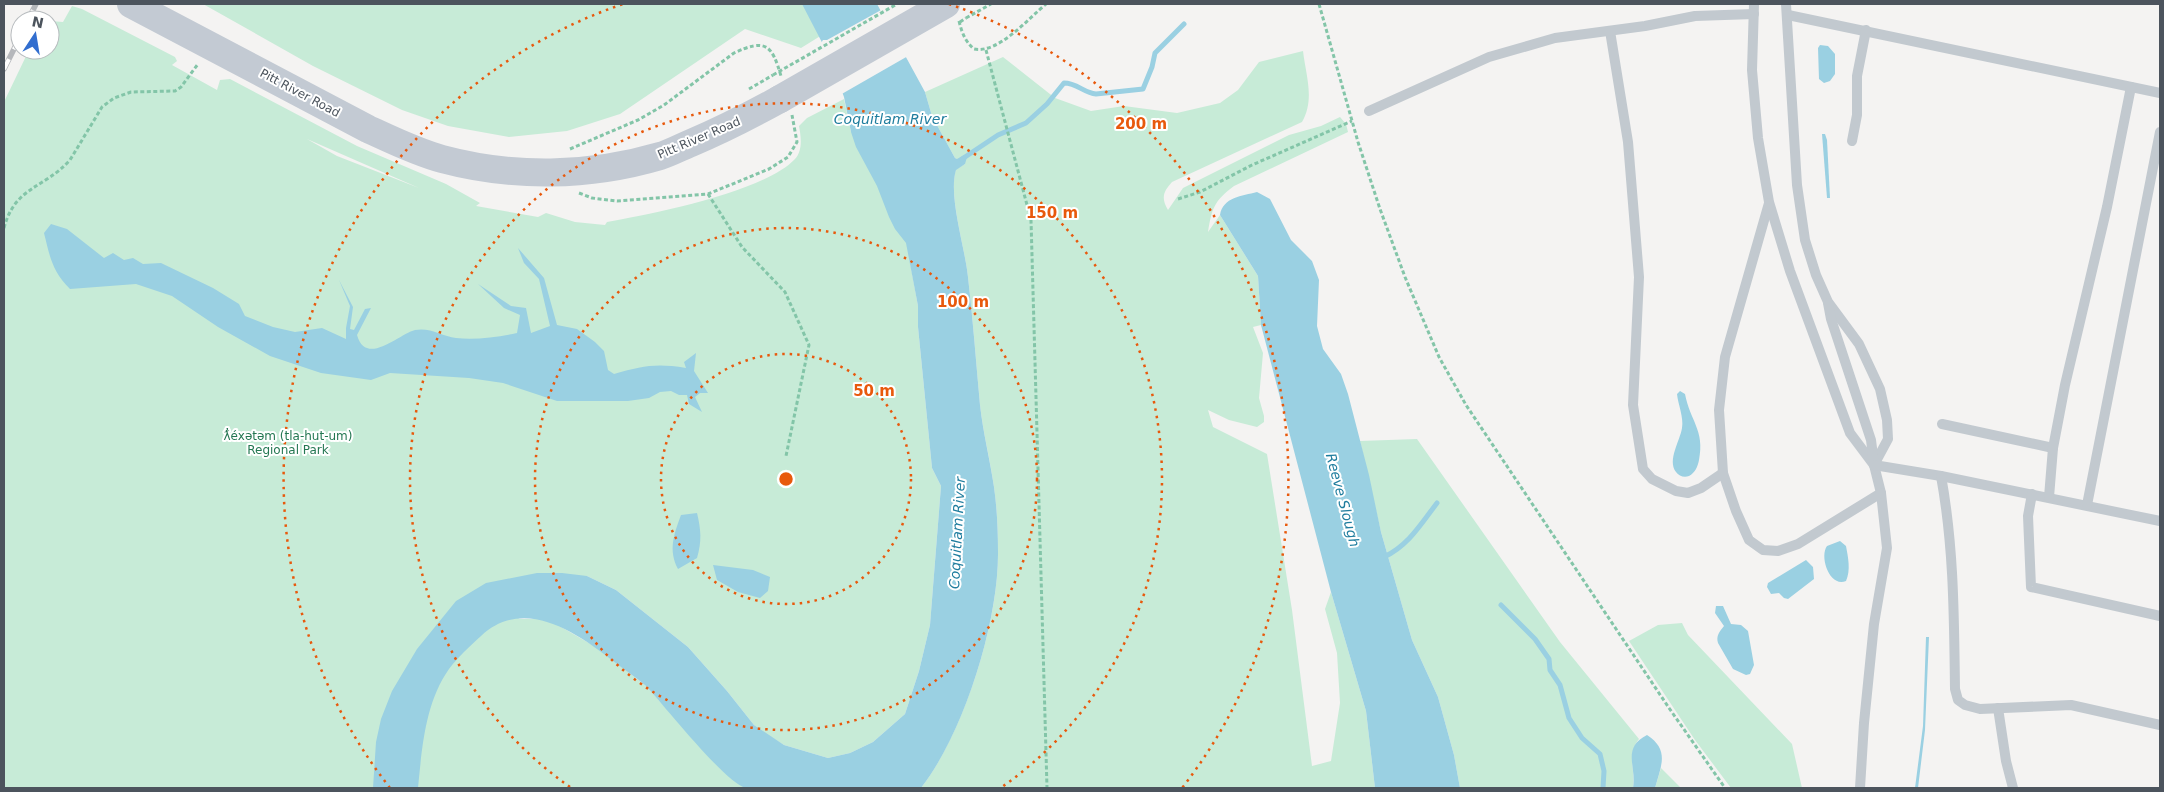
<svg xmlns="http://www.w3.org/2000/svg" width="2164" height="792" viewBox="0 0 2164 792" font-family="'DejaVu Sans',sans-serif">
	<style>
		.green { fill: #c7ebd7; fill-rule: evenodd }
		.water { fill: #9ad0e2 }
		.pier { fill: #f4f3f2 }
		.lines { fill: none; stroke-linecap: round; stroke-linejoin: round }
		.stream { stroke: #9ad0e2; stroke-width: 5 }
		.path { stroke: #83c5a8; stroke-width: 3; stroke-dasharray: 4 2.5; stroke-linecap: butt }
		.lane { stroke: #c2c9cf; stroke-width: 10 }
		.secondary { stroke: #c3cad3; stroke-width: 28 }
		.rail-casing { stroke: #b5b7bb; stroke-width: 5.5 }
		.rail { stroke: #fff; stroke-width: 4; stroke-dasharray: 11; stroke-linecap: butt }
		.path-bridge { stroke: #83c5a8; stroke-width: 3; stroke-dasharray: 4 2.5; stroke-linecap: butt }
		.secondary-bridge { stroke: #c3cad3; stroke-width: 28 }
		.ring { fill: none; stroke: #e8590c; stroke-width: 2.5; stroke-dasharray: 2.5 5 }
		.labels { text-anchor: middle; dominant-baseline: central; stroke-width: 4; stroke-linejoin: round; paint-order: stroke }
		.street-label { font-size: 12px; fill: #4c545d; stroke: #fff }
		.park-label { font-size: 12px; fill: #247752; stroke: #fff }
		.water-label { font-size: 14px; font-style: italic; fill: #1f7d9e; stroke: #fff }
		.centre { fill: #e8590c; stroke: #fff; stroke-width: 2.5 }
		.ring-label { font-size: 15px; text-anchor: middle; font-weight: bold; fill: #e8590c; stroke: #fff; stroke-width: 4; stroke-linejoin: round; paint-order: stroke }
	</style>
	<rect width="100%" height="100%" fill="#f4f3f2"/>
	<g class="green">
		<polygon points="203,4 814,4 822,35 801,48 745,29 620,114 567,131 509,137 448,126 402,110 313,66"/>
		<path d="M72,6L82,9L175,57L177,61L172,65L217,90L220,80L230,79L357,146L446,184L480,203L476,206L538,217L546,213L575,222L605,225L607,222C652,214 764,192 795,159C803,150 801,137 799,126L807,118L844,99L851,132L911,125L909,257L918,306V327L932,468L941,486L930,625L919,671L905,714L873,742L850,753L828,758L784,745L766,734L754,725L727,691L688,647L616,590L587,576L518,619H539L556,624L594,646L645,685L723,771L746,788H4V102L29,50H50V21L63,22ZM307,139L419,188L337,156Z"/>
		<path d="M1303,51C1306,76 1315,99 1302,122L1172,182C1163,192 1161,198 1168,210L1183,188L1289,135L1321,126L1340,117L1346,124L1348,132L1234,186C1214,201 1212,208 1208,232L1220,215L1258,276L1261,325L1253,327L1263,353L1259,398L1264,416V422L1257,427L1229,420L1208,410L1213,427L1267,454L1292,610L1312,766L1331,761L1340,703L1337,653L1325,609L1331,592L1366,711L1375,788H921C964,732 999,622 998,551C998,530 997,508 994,487C990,459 983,432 980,405C976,362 973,320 968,277C965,247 948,196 956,169L965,164L955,158L932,116L925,92L1003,57L1055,98L1091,111L1124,106L1177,113L1220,103L1238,90L1259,62Z"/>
		<path d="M1417,439L1560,642L1639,739C1626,755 1636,771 1633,788H1460L1454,755L1438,697L1412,640L1381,532L1360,441Z"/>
		<polygon points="1682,623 1688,635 1792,744 1802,788 1731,788 1695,740 1629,641 1658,625"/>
		<polygon points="1661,768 1681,788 1655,788"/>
	</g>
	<g class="water">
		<path d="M802,4H877L925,92L932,116L955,158L957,159L964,155L967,157L965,164L956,170C948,196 965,247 968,277C973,320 976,362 980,405C983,432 990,460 994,487C997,508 998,530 998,551C999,621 964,733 921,788C879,788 837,788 796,788C781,788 760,791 746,788C726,784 664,705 646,686C636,677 623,669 613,661C576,632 524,596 481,636C470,646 458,657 449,669C425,703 422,748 418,788H373L376,742L381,719L392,691L417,649L456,601L486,583L537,573H562L587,576L616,590L688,647L727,691L754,725L784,745L828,758L850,753L873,742L905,714L919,671L930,625L941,486L932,468L918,327V306L906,243L895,229L889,217L877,186L856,147L851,132L844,97L828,54Z"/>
		<polygon points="1820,45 1828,46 1835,54 1835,74 1830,81 1824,83 1819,79 1818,48"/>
		<polygon points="1822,134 1825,134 1827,140 1830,198 1827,198"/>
		<path d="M1257,192L1270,199L1291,240L1312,261L1319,280L1317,326L1323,349L1341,374L1348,394L1369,475L1381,532L1412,640L1438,697L1454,755L1460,788H1375L1366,711L1331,592L1261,325L1258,276L1220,215C1223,197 1242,196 1257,192Z"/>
		<path d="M51,224L67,229L104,258L113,253L124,260L133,258L143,264L161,263L213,288L239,304L245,316L273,327L295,332L322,328L346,339V328L350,306L339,280L353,307L350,329L354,330L365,309L371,308L357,335C366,367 399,334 415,330C430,327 442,336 456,338C476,340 498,337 517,333L520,315L504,308L478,284L511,306L526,308L531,333L550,326L539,279L524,263L518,248L544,278L557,325L577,329L595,342L604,351L608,370L614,374C643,366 655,363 686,368L684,362L696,353L694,371L708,393H700L695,397L702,412L689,404L687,395H679L671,391L660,392L649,398L628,401H557L503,383L469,378L390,373L371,380L321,373L270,356L218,327L172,296L136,284L70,289C52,271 50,257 44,233Z"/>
		<path d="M1680,391L1685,394C1690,421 1705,430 1699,460C1698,466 1695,473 1689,476C1684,478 1679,476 1676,472C1667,460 1680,441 1682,428C1684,418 1678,404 1677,394Z"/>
		<path d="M697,513C701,530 702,541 697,558L678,569C668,550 674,534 681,515Z"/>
		<path d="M1840,541L1846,546C1848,557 1851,570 1846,581C1830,588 1819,557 1827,546Z"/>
		<polygon points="1806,560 1813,567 1814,579 1788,599 1784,598 1779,593 1771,594 1767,587 1768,583"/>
		<polygon points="713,565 753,570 770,577 768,591 760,598 738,592 717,580"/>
		<path d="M1716,606H1723L1731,624L1741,625L1748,631L1754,665L1750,674L1746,675L1733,669L1718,643C1716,636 1719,632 1724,626L1715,613Z"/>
		<polygon points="1926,637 1929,637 1925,730 1918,788 1915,788 1923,726"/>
		<path d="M1647,735C1670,750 1661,766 1655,788H1633C1637,767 1621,748 1647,735Z"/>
	</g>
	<polygon class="pier" points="883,9 908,56 840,95 820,45 823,40 827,40"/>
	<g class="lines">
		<g class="stream">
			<path d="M962,159L998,135L1026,123L1047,104L1064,83C1077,83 1084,93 1096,94L1143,89L1152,67L1155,53L1184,24"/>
			<path d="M1384,557C1408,546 1421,524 1437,503"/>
			<polyline points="1501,605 1535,639 1549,659 1550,670 1560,685 1569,718 1582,738 1600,754 1604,771 1603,788"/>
		</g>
		<g class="path">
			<polyline points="1319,4 1358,142 1380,209 1405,277 1439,357 1466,405 1669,708 1725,788"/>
			<polyline points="966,18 991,4"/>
			<path d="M959,21C962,33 965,41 974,49C998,54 1028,19 1046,4"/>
			<polyline points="986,50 1031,220 1047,788"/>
			<polyline points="749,89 773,75"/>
			<path d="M570,149L638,120L664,105L734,53C766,38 772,45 781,76"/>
			<polyline points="579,193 592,198 617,201 708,194 769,169 788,157 797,142 792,115"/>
			<polyline points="708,194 742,247 785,292 809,345 786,456"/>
			<polyline points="1178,199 1200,192 1252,165 1352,121"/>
			<path d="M4,228C15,186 44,189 70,160L102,107L114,98L131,92L175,91L181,87L198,64"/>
		</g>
		<g class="lane">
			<polyline points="1754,4 1752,70 1758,138 1769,202 1790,271 1850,433 1874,465 1881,493 1887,548 1874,624 1864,723 1860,788"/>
			<polyline points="1786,4 1797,185 1805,240 1816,275 1828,302 1859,344 1880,389 1887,420 1888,439 1874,465"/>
			<polyline points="1788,15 2160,93"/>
			<polyline points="1610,31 1628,142 1639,277 1633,405 1643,469 1652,479 1676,491 1688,493 1701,488 1723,473"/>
			<polyline points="1369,111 1489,57 1555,38 1645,26 1695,16 1754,14"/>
			<polyline points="1852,141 1857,115 1857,76 1866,30"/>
			<polyline points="1769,203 1725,357 1719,410 1723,473 1736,511 1749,540 1763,550 1778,551 1798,544 1881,493"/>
			<polyline points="1828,303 1831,319 1871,440 1874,464"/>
			<polyline points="1942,424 2053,448"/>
			<polyline points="1874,465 1941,476 2160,521"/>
			<path d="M1941,476C1954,547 1954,617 1955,689L1958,700L1965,705L1980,709L2071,705L2160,725"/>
			<polyline points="2032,494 2028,516 2031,587 2160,616"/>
			<polyline points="2049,497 2053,448 2065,385 2107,207 2131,87"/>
			<polyline points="2087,505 2160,132"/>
			<polyline points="1998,708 2006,761 2013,788"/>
		</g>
		<path class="secondary" d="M131,4L368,129C392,140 416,152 442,159C513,178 589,177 660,156C670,153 681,147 691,143C722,130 751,115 780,99"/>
		<defs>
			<g id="rail">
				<polyline points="28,20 36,4"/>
				<polyline points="4,69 20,37"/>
			</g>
		</defs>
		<use href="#rail" class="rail-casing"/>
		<use href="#rail" class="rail"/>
		<g class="path-bridge">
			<polyline points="960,22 966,18"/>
			<polyline points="773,75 897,4"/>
		</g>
		<polyline class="secondary-bridge" points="780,99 946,4"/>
	</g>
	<g class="ring">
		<circle cx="786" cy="479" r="125"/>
		<circle cx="786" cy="479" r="251"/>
		<path d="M570 787A376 376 0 1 1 1002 787"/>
		<path d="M390 788A502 502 0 0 1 623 4M949 4A502 502 0 0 1 1182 788"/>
	</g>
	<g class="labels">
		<g class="street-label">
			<text transform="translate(300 93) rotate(28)">Pitt River Road</text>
			<text transform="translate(699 138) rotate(-23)">Pitt River Road</text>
		</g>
		<g class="park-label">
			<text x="288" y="436">ƛ̓éxətəm (tla-hut-um)<tspan x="288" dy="14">Regional Park</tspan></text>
		</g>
		<g class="water-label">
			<text x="890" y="119">Coquitlam River</text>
			<text transform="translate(1343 500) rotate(75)">Reeve Slough</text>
			<text transform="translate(957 533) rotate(-87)">Coquitlam River</text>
		</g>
	</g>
	<circle cx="786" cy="479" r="8" class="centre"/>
	<g class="ring-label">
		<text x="1141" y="129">200 m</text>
		<text x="1052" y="218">150 m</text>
		<text x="963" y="307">100 m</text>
		<text x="874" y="396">50 m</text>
	</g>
	<rect width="2164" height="792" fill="none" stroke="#4c545d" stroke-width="10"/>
	<g transform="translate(35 35) rotate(12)"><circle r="24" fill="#ffffff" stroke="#b7bbbe"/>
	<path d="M0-4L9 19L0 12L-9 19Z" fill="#326ecf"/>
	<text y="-8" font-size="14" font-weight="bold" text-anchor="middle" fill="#4c545d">N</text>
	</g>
</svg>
